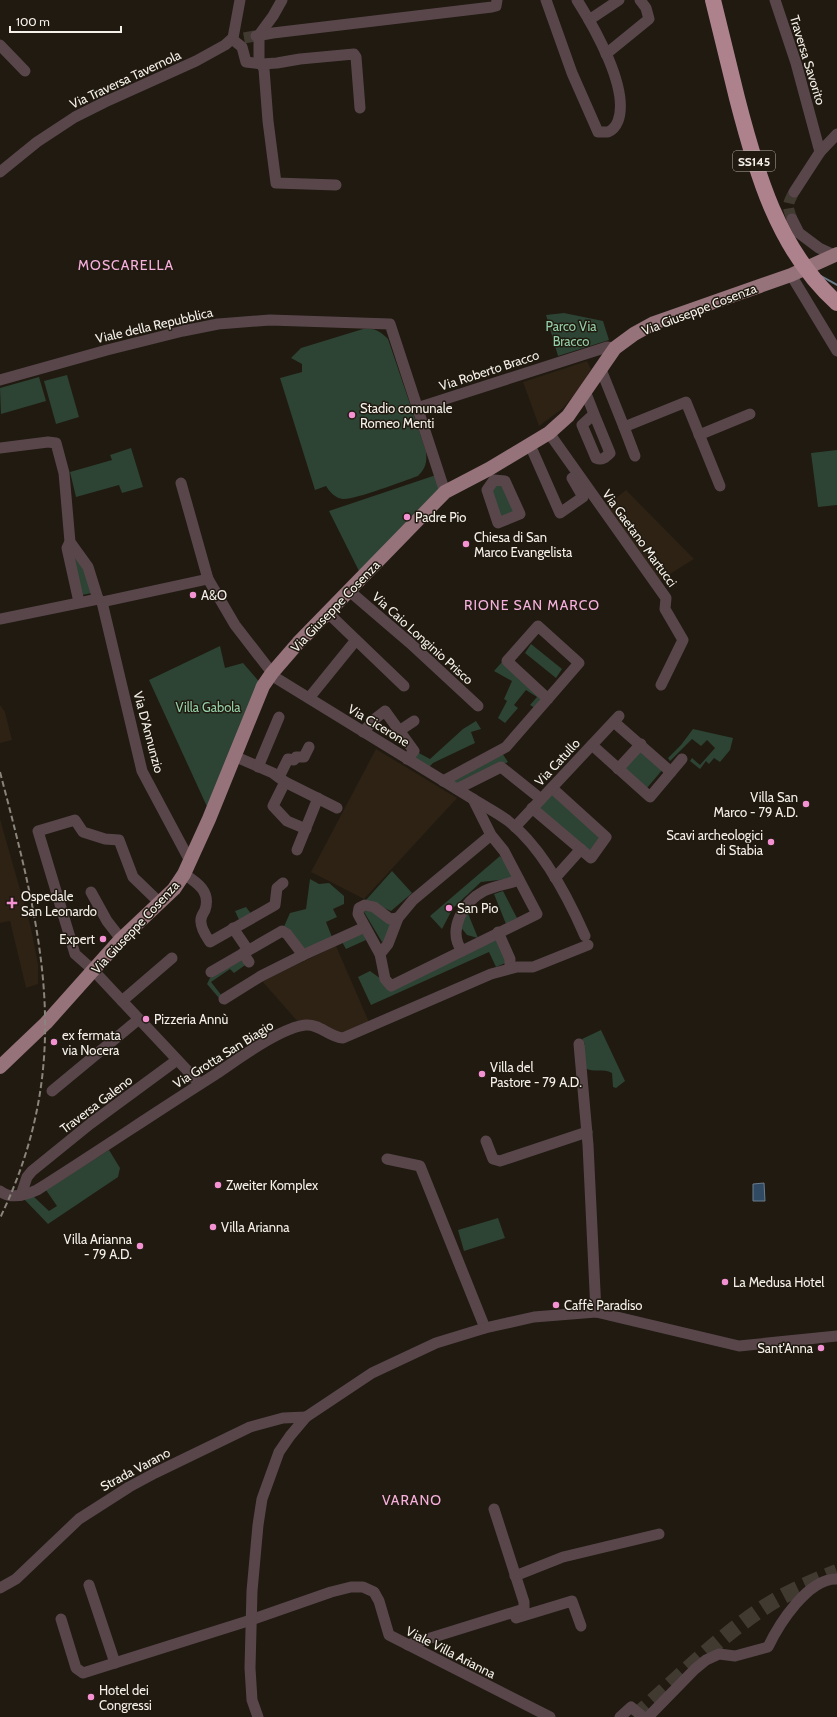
<svg xmlns="http://www.w3.org/2000/svg" width="837" height="1717" viewBox="0 0 837 1717" font-family="Cabin,sans-serif">
	<style>
		.built { fill: #2d2214 }
		.green { fill: #2d4334 }
		.water { fill: #304a64; stroke: #6b7c8c }
		.lines { fill: none; stroke-linecap: round; stroke-linejoin: round }
		.stream { stroke: #6b7c8c; stroke-width: 2 }
		.minor-tunnel { stroke: #403a31; stroke-width: 11; stroke-dasharray: 11 5.5; stroke-linecap: butt }
		.highway-tunnel { stroke: #403a31; stroke-width: 16; stroke-dasharray: 16 8; stroke-linecap: butt }
		.minor { stroke: #58464b; stroke-width: 11 }
		.major { stroke: #96727a; stroke-width: 14 }
		.rail { stroke: #8a847c; stroke-width: 2; stroke-dasharray: 6 3; stroke-linecap: butt }
		.highway-bridge { stroke: #ae828d; stroke-width: 16 }
		.poi-dot { fill: #f491d3; stroke: #201a10; stroke-width: 1.5 }
		.labels { text-anchor: middle; dominant-baseline: central; stroke-width: 3; stroke-linejoin: round; paint-order: stroke }
		.shield { fill: #201a10; stroke: #b5b0a9; stroke-width: 1 }
		.shield-label { font-size: 12px; font-weight: bold; fill: #f5f0ea }
		.street-label { font-size: 13px; fill: #f5f0ea; stroke: #201a10 }
		.park-label { font-size: 13px; fill: #94d0a7; stroke: #201a10 }
		.poi-label { font-size: 13px; fill: #f5f0ea; stroke: #201a10; text-anchor: start }
		.neighbourhood-label { font-size: 14px; letter-spacing: 1px; fill: #f7b0dd; stroke: #201a10 }
	</style>
	<rect width="100%" height="100%" fill="#201a10"/>
	<g class="built">
		<polygon points="587,361 591,369 580,388 563,408 539,426 523,382"/>
		<polygon points="626,490 694,559 657,582 605,507"/>
		<polygon points="0,705 5,712 12,740 0,743"/>
		<polygon points="376,749 457,798 364,899 311,872"/>
		<polygon points="0,819 31,928 38,964 38,984 26,988 10,921 0,923"/>
		<polygon points="336,946 369,1022 343,1038 299,1023 262,981"/>
	</g>
	<g class="green">
		<polygon points="564,313 603,321 609,340 558,356 546,315"/>
		<path d="M363,329C375,328 380,331 388,339L426,451C427,462 426,468 418,476C403,481 355,500 343,499C335,498 330,492 326,486L315,490L280,378L302,372V364L291,358L301,348Z"/>
		<polygon points="67,375 79,417 56,424 44,381"/>
		<polygon points="39,377 46,401 1,414 0,388"/>
		<polygon points="131,448 143,487 122,493 119,485 76,497 70,472 112,460 110,455"/>
		<polygon points="837,450 837,505 818,507 811,453"/>
		<polygon points="436,475 442,495 361,575 329,511"/>
		<polygon points="505,481 519,511 498,523 487,490"/>
		<polygon points="70,548 85,567 92,593 82,595"/>
		<polygon points="531,644 562,669 556,678 525,653"/>
		<polygon points="220,646 225,668 243,663 263,686 209,811 149,680"/>
		<polygon points="502,662 543,697 535,708 530,705 537,697 526,690 514,705 518,708 505,723 498,718 507,701 504,699 512,681 494,671"/>
		<polygon points="476,721 481,729 471,732 475,743 433,763 427,769 411,758 417,752 430,759 463,729"/>
		<polygon points="693,729 733,738 730,750 720,762 714,758 709,764 706,761 700,769 690,761 692,758 700,765 715,748 707,740 701,746 692,739 670,761 668,758 681,745"/>
		<polygon points="641,749 663,769 647,788 624,768"/>
		<polygon points="500,750 508,762 457,788 444,780"/>
		<polygon points="553,790 604,836 592,856 536,808"/>
		<polygon points="500,856 518,878 481,882 453,908 442,929 430,916"/>
		<polygon points="392,871 412,893 391,911 366,900"/>
		<polygon points="310,879 319,884 329,883 344,896 344,904 333,909 337,917 326,922 332,937 303,955 282,931 290,913 306,909"/>
		<polygon points="503,891 517,918 506,924 494,894"/>
		<polygon points="246,907 252,915 240,922 235,911"/>
		<polygon points="372,907 389,921 392,927 387,940 382,942 364,912"/>
		<polygon points="467,911 478,938 467,935 459,925"/>
		<polygon points="364,933 366,940 346,949 342,942"/>
		<polygon points="496,933 510,961 496,967 489,952 371,1005 358,977 370,971 391,986"/>
		<polygon points="242,960 248,963 234,973 230,969 211,982 222,996 219,998 207,984 210,978"/>
		<path d="M601,1030L625,1081L616,1088L613,1087L612,1073C603,1068 593,1073 585,1068L582,1047L585,1044L582,1039Z"/>
		<polygon points="109,1150 120,1168 118,1177 48,1224 25,1200 33,1196 49,1211 57,1206 46,1190"/>
		<polygon points="498,1218 505,1238 464,1251 458,1230"/>
	</g>
	<polygon class="water" points="764,1183 765,1201 753,1201 753,1184"/>
	<g class="lines">
		<polyline class="stream" points="821,276 837,285"/>
		<g class="minor-tunnel">
			<polyline points="244,38 255,36"/>
			<path d="M792,219C787,206 787,205 794,192"/>
		</g>
		<path class="highway-tunnel" d="M635,1717C680,1677 724,1631 776,1600C796,1589 816,1580 837,1572"/>
		<g class="minor">
			<polyline points="282,0 273,16 259,35 259,60 264,69 268,121 276,183 336,185"/>
			<path d="M546,0L572,73L598,132C601,132 605,132 608,132C613,130 616,126 618,121C630,89 594,27 577,0"/>
			<polyline points="775,0 796,63 820,152"/>
			<polyline points="589,20 619,0"/>
			<polyline points="256,36 273,33 492,7 496,6 497,0"/>
			<polyline points="232,39 242,47 246,62 262,64 277,63 300,59 354,54 356,57 360,108"/>
			<polyline points="0,45 25,71"/>
			<polyline points="606,54 649,19 646,8 640,0"/>
			<polyline points="0,172 37,142 75,117 105,102 196,61 225,45 233,38 240,0"/>
			<polyline points="794,192 820,152 837,134"/>
			<polyline points="792,219 799,233 819,248 834,255"/>
			<polyline points="791,275 837,351"/>
			<polyline points="600,367 624,427 686,402 720,486"/>
			<polyline points="0,380 107,350 183,331 218,324 270,320 390,324 445,492"/>
			<path d="M585,391L594,414L582,425L596,458C602,461 606,457 610,453L594,414"/>
			<polyline points="417,408 607,347 615,348"/>
			<polyline points="624,427 635,456"/>
			<polyline points="549,433 666,598 665,609 683,640 661,685"/>
			<polyline points="699,435 750,414"/>
			<polyline points="530,445 560,513 583,497 572,478"/>
			<polyline points="0,448 48,442 56,443 64,473 70,542 88,567 98,599"/>
			<polygon points="494,480 505,481 520,514 498,523 487,490"/>
			<polyline points="181,483 208,579 235,625 276,678 473,799 491,835 504,851 537,914 391,986 385,979 380,954 388,944 398,918 413,900 491,835"/>
			<polyline points="70,542 67,548 79,602"/>
			<polyline points="352,589 354,595 410,643 478,706"/>
			<polyline points="98,599 102,602 208,579"/>
			<polyline points="102,602 142,771 190,861"/>
			<polyline points="328,613 404,686"/>
			<polyline points="0,619 98,599"/>
			<polyline points="309,698 356,640"/>
			<polyline points="614,722 671,772"/>
			<polyline points="399,731 414,721"/>
			<polyline points="363,732 376,718 385,711 414,751 407,759"/>
			<polyline points="592,745 650,797 682,759"/>
			<polyline points="234,756 273,773 285,782 337,808"/>
			<polyline points="258,767 279,717"/>
			<polyline points="618,769 641,744"/>
			<polyline points="279,777 288,759 294,760 296,757 304,757 309,747"/>
			<polyline points="443,781 506,747 579,663 538,626 507,661 548,699"/>
			<polyline points="285,782 273,806 287,821 306,829"/>
			<polyline points="457,789 501,767 541,799"/>
			<path d="M473,799C484,806 496,812 507,820C541,846 568,897 585,936"/>
			<polyline points="532,808 591,858 606,837 552,788"/>
			<polyline points="515,827 619,716"/>
			<polyline points="297,850 318,798"/>
			<path d="M184,874C198,883 211,892 205,910C203,914 200,917 201,922C201,929 206,936 210,942L275,905L277,888L283,883"/>
			<polyline points="555,878 581,849"/>
			<polyline points="91,892 107,921 121,939"/>
			<polyline points="160,903 133,877 119,840 105,839 83,832 75,820 38,831 75,954 93,970 200,1084"/>
			<polyline points="233,928 248,950"/>
			<polyline points="498,932 510,959 510,968"/>
			<path d="M462,951C447,930 463,902 484,891C494,886 508,884 519,880"/>
			<polyline points="243,953 249,962"/>
			<polyline points="380,954 358,914 359,908 365,905 374,907 390,919 398,918"/>
			<polyline points="303,955 365,927"/>
			<polyline points="211,972 282,931 287,934 303,955 261,976 224,999"/>
			<polyline points="122,1001 172,958"/>
			<polyline points="579,1044 588,1145 596,1312"/>
			<polyline points="52,1091 139,1019"/>
			<polyline points="486,1141 493,1159 500,1161 587,1132"/>
			<polyline points="387,1159 420,1166 485,1328"/>
			<path d="M0,1191C11,1200 26,1195 37,1190C97,1152 156,1112 216,1074C237,1060 281,1027 306,1025C320,1024 329,1037 343,1038L491,974L517,967H533L588,945"/>
			<polyline points="21,1195 27,1177 32,1171 90,1124 177,1060"/>
			<polyline points="515,1576 563,1557 659,1534"/>
			<polyline points="89,1585 115,1663"/>
			<polyline points="0,1588 16,1579 79,1519 129,1487 155,1473 250,1427 283,1418 306,1417"/>
			<polyline points="516,1618 572,1601 581,1626"/>
			<polyline points="61,1619 76,1668 83,1673 251,1620 331,1592 351,1587 363,1587 374,1592 379,1601 389,1635 550,1717"/>
			<polyline points="408,1645 524,1609 524,1602 494,1509"/>
			<polyline points="258,1717 252,1700 250,1668 252,1591 258,1525 262,1499 279,1452 290,1436 306,1417 372,1373 436,1343 485,1328 534,1317 596,1312 739,1346 837,1336"/>
			<polyline points="620,1717 631,1707 643,1717"/>
			<path d="M648,1717L695,1669L706,1660L719,1654L735,1656L768,1647C779,1624 808,1578 837,1579"/>
		</g>
		<polyline class="major" points="0,1067 46,1023 121,939 174,889 184,874 209,819 263,686 272,673 298,643 445,492 489,469 549,433 568,416 615,348 634,334 654,323 791,275 837,254"/>
		<path class="rail" d="M0,772C42,932 76,1061 0,1218"/>
		<path class="highway-bridge" d="M713,0C721,33 729,65 737,98C756,172 778,250 837,303"/>
	</g>
	<g class="poi-dot">
		<circle cx="352" cy="415" r="4"/>
		<circle cx="407" cy="517" r="4"/>
		<circle cx="466" cy="544" r="4"/>
		<circle cx="193" cy="595" r="4"/>
		<circle cx="806" cy="804" r="4"/>
		<circle cx="771" cy="842" r="4"/>
		<path d="M10 897h4v4h4v4h-4v4h-4v-4h-4v-4h4z"/>
		<circle cx="449" cy="908" r="4"/>
		<circle cx="103" cy="939" r="4"/>
		<circle cx="146" cy="1019" r="4"/>
		<circle cx="54" cy="1042" r="4"/>
		<circle cx="482" cy="1074" r="4"/>
		<circle cx="218" cy="1185" r="4"/>
		<circle cx="213" cy="1227" r="4"/>
		<circle cx="140" cy="1246" r="4"/>
		<circle cx="725" cy="1282" r="4"/>
		<circle cx="556" cy="1305" r="4"/>
		<circle cx="821" cy="1348" r="4"/>
		<circle cx="91" cy="1697" r="4"/>
	</g>
	<g class="labels">
		<rect class="shield" x="733" y="151" width="42" height="20" rx="3"/>
		<g class="shield-label">
			<text x="754" y="161">SS145</text>
		</g>
		<g class="street-label">
			<text transform="translate(808 60) rotate(73)">Traversa Savorito</text>
			<text transform="translate(125 79) rotate(-25)">Via Traversa Tavernola</text>
			<text transform="translate(699 309) rotate(-21)">Via Giuseppe Cosenza</text>
			<text transform="translate(154 325) rotate(-13)">Viale della Repubblica</text>
			<text transform="translate(489 370) rotate(-18)">Via Roberto Bracco</text>
			<text transform="translate(640 538) rotate(54)">Via Gaetano Martucci</text>
			<text transform="translate(335 606) rotate(-46)">Via Giuseppe Cosenza</text>
			<text transform="translate(423 638) rotate(42)">Via Caio Longinio Prisco</text>
			<text transform="translate(379 725) rotate(31)">Via Cicerone</text>
			<text transform="translate(149 732) rotate(75)">Via D'Annunzio</text>
			<text transform="translate(557 762) rotate(-47)">Via Catullo</text>
			<text transform="translate(135 927) rotate(-47)">Via Giuseppe Cosenza</text>
			<text transform="translate(223 1054) rotate(-32)">Via Grotta San Biagio</text>
			<text transform="translate(96 1104) rotate(-37)">Traversa Galeno</text>
			<text transform="translate(135 1469) rotate(-28)">Strada Varano</text>
			<text transform="translate(451 1652) rotate(27)">Viale Villa Arianna</text>
		</g>
		<g class="park-label">
			<text x="571" y="326">Parco Via<tspan x="571" dy="15">Bracco</tspan></text>
			<text x="208" y="707">Villa Gabola</text>
		</g>
		<g class="poi-label">
			<text x="360" y="408">Stadio comunale<tspan x="360" dy="15">Romeo Menti</tspan></text>
			<text x="415" y="517">Padre Pio</text>
			<text x="474" y="537">Chiesa di San<tspan x="474" dy="15">Marco Evangelista</tspan></text>
			<text x="201" y="595">A&amp;O</text>
			<text x="798" y="797" text-anchor="end">Villa San<tspan x="798" dy="15">Marco - 79 A.D.</tspan></text>
			<text x="763" y="835" text-anchor="end">Scavi archeologici<tspan x="763" dy="15">di Stabia</tspan></text>
			<text x="21" y="896">Ospedale<tspan x="21" dy="15">San Leonardo</tspan></text>
			<text x="457" y="908">San Pio</text>
			<text x="95" y="939" text-anchor="end">Expert</text>
			<text x="154" y="1019">Pizzeria Annù</text>
			<text x="62" y="1035">ex fermata<tspan x="62" dy="15">via Nocera</tspan></text>
			<text x="490" y="1067">Villa del<tspan x="490" dy="15">Pastore - 79 A.D.</tspan></text>
			<text x="226" y="1185">Zweiter Komplex</text>
			<text x="221" y="1227">Villa Arianna</text>
			<text x="132" y="1239" text-anchor="end">Villa Arianna<tspan x="132" dy="15">- 79 A.D.</tspan></text>
			<text x="733" y="1282">La Medusa Hotel</text>
			<text x="564" y="1305">Caffè Paradiso</text>
			<text x="813" y="1348" text-anchor="end">Sant'Anna</text>
			<text x="99" y="1690">Hotel dei<tspan x="99" dy="15">Congressi</tspan></text>
		</g>
		<g class="neighbourhood-label">
			<text x="126" y="265">MOSCARELLA</text>
			<text x="532" y="605">RIONE SAN MARCO</text>
			<text x="412" y="1500">VARANO</text>
		</g>
	</g>
	<path d="M10 26v6h111v-6" fill="none" stroke="#f5f0ea" stroke-width="2"/>
	<text x="16" y="26" font-size="12" fill="#f5f0ea" stroke="#201a10" stroke-width="3" paint-order="stroke">100 m</text>
</svg>
